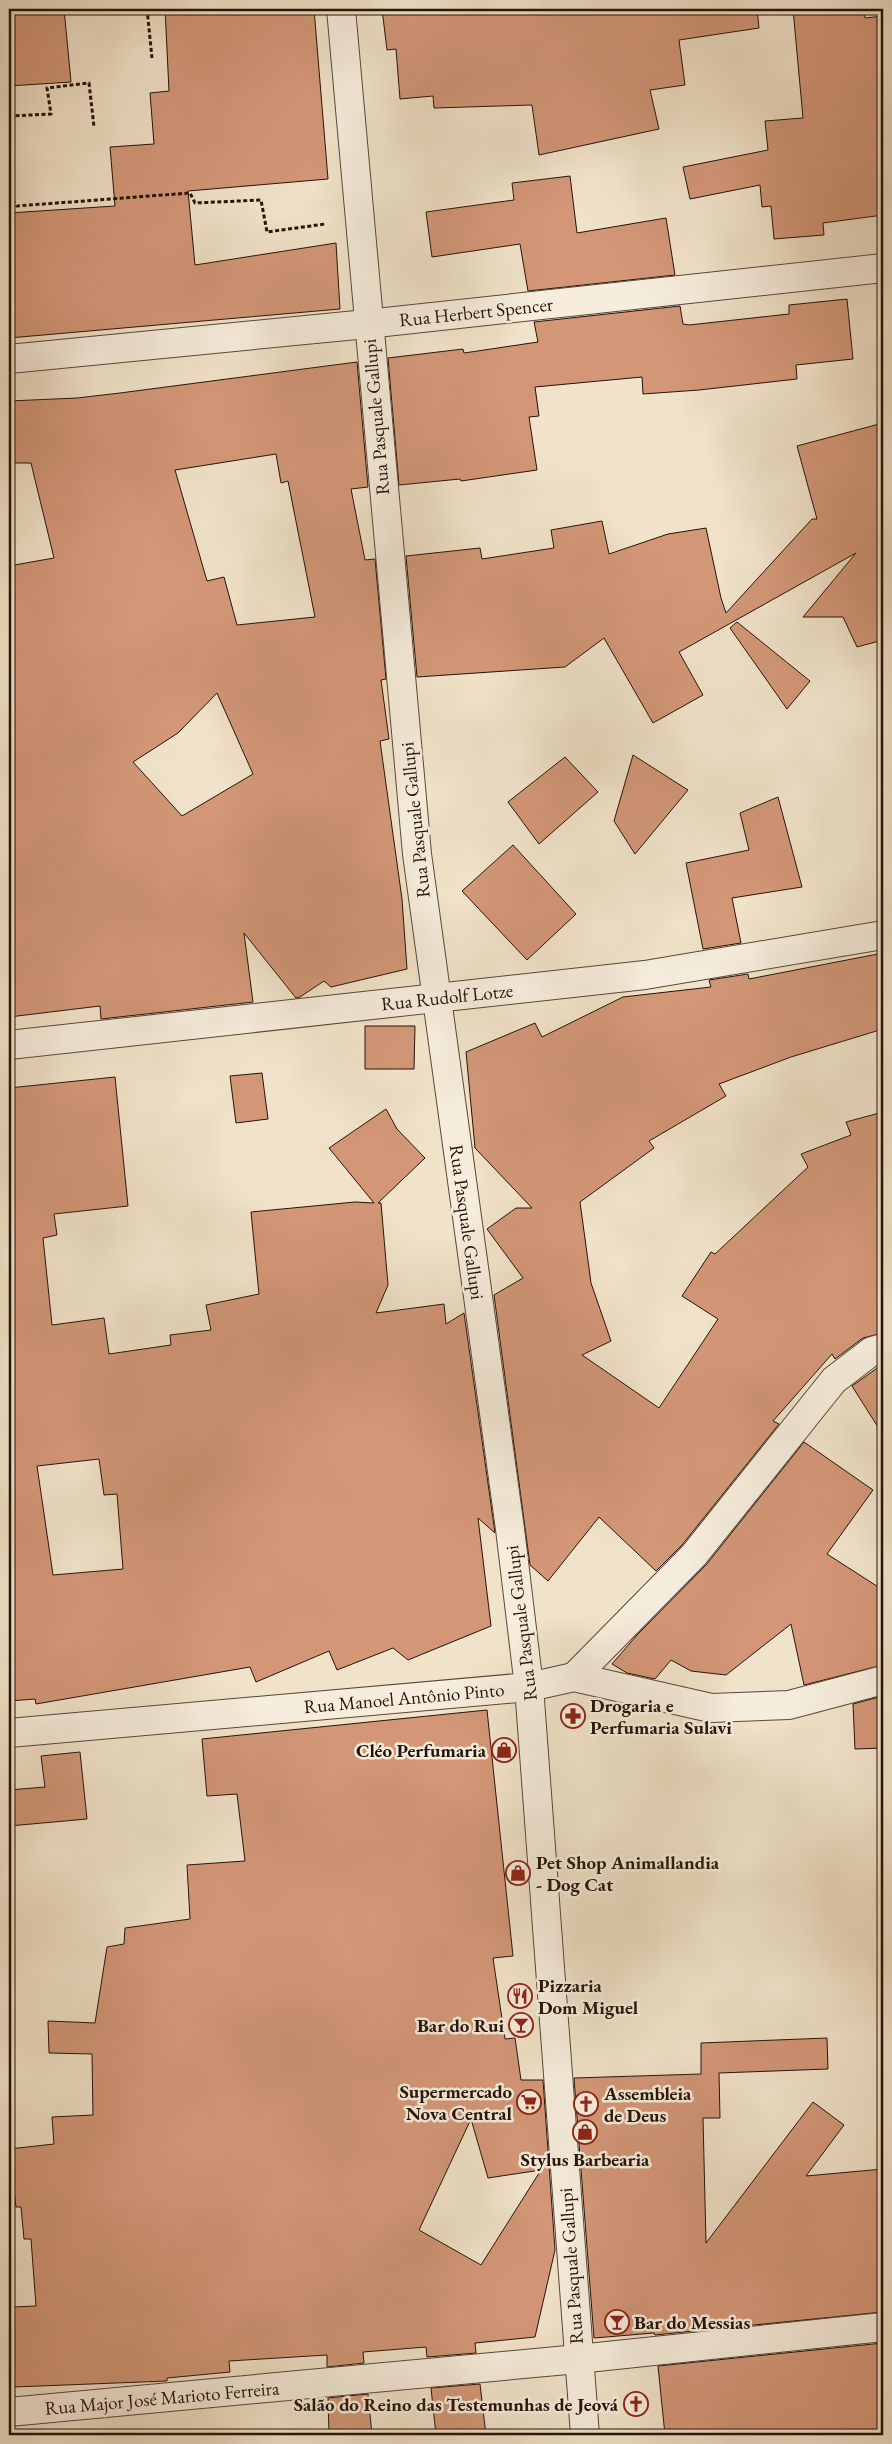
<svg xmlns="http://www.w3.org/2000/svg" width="892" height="2444" viewBox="0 0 892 2444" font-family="'EB Garamond',serif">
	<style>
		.building { fill: #d39778; stroke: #251309; fill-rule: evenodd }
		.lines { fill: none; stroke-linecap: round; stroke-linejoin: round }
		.minor-casing { stroke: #584739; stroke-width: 30 }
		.path { stroke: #251309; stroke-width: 3; stroke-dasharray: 4 2.5; stroke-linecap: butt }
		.minor { stroke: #f6eddc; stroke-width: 28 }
		.labels { text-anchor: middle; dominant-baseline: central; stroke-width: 5; stroke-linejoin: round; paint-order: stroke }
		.street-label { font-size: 19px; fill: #251309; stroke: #f6eddc }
		.poi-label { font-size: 19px; font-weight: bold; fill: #251309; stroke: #f6eddc; text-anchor: start }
	</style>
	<rect width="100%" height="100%" fill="#f1e3c9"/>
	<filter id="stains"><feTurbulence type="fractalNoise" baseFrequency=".004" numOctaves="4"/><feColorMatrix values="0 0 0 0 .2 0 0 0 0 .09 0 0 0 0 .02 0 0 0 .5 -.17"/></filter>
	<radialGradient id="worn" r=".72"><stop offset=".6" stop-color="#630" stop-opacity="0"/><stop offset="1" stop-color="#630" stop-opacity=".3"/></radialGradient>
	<g class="building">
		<polygon points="9,9 64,9 71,82 9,86"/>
		<polygon points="165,9 314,9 328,179 188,191 195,265 336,243 340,309 9,338 9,213 115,206 110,147 154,144 150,93 169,91"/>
		<polygon points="382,9 757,9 759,28 679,40 685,85 650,90 659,129 539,155 532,105 434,108 433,96 400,99 396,49 387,50"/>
		<polygon points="793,9 864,9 865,18 883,16 883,90 878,91 883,134 883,215 823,223 824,235 774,239 771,206 762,207 760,185 690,199 683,167 768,150 765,121 803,118"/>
		<polygon points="570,176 577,233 666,218 675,275 528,291 520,244 432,257 426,212 514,200 512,183"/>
		<polygon points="847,299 853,359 796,365 797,379 699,390 643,394 642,377 535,387 539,416 529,417 537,470 461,481 460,479 399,485 388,358 463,349 464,353 538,342 534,322 680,306 683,324 689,325 789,314 789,305"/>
		<path d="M357,362L368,487L351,489L365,560L375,559L386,679L381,680L389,739L380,741L402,899L407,969L331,987L324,981L300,997L296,998L244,933L253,1002L101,1019L100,1006L9,1017V566L54,558L31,463H9V401L77,398L120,393ZM276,454L281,483L288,481L315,617L237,625L224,577L207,581L175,470ZM217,693L253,774L182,816L133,762L178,733Z"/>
		<polygon points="883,423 883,640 857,647 843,617 803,617 856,553 679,652 703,695 653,723 604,638 565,667 417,677 406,556 480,548 482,559 554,548 551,530 602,521 609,554 668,534 706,528 721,598 726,613 812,519 817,519 797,446"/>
		<polygon points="737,622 810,681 787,709 730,628"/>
		<polygon points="633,755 688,790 635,854 614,821"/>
		<polygon points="565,757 598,792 539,844 508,802"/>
		<polygon points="778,797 802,887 732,898 741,943 703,949 686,863 749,850 740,813"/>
		<polygon points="513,845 576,914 527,960 462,891"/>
		<polygon points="883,953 883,1029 791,1057 719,1084 726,1096 649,1141 654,1148 580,1202 591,1283 611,1341 582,1355 659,1408 718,1319 682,1296 711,1252 715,1254 808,1167 801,1154 851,1135 846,1122 883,1112 883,1333 863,1338 835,1359 832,1354 773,1421 779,1424 682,1545 656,1571 599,1517 548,1581 530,1565 494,1295 523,1278 487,1229 516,1208 532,1208 475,1148 466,1052 535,1023 542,1037 623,997 711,987 709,980 748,974 749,979"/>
		<polygon points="365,1026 415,1026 414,1069 365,1069"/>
		<polygon points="262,1073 268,1119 236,1123 230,1076"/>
		<path d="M115,1077L128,1206L54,1214L57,1235L43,1238L52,1325L104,1318L109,1354L171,1345L170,1335L211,1330L206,1305L259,1294L251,1212L355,1202L374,1203L329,1148L386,1109L397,1129L425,1158L378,1203H381L388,1285L376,1313L444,1304L446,1324L464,1313L495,1533L478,1518L491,1626L408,1660L393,1648L337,1670L329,1651L256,1682L250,1667L36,1704L35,1699L9,1701V1088ZM99,1459L104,1495L117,1494L123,1569L53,1575L37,1466Z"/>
		<polygon points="883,1364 883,1435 852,1386"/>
		<polygon points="804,1442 873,1490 827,1554 883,1590 883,1665 804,1685 791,1624 726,1675 691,1671 671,1660 655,1679 627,1673 612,1664 637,1635 706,1565"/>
		<polygon points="883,1696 883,1748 855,1749 853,1704"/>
		<path d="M487,1710L513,1956L493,1958L505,2039L515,2038L521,2080H543L555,2250L535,2337L475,2343L476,2353L427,2357L426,2347L363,2352L364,2363L327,2367V2355L229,2361L230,2372L167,2378V2381L14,2387L13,2307L36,2306L31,2239H24L21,2207H16L13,2183H9V2149L54,2144L52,2117L93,2115L92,2054L49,2053L48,2021L95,2023L107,1947L124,1944L125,1928L190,1919L187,1865L245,1861L237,1794L207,1796L202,1739ZM471,2119L488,2178L541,2170L481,2265L419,2230Z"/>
		<polygon points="80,1752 87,1819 9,1826 9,1790 45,1787 41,1756"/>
		<polygon points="827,2038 828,2069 719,2073 720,2118 703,2118 706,2243 813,2102 844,2125 806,2176 883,2169 883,2312 655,2335 654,2333 594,2338 574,2078 701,2074 701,2043"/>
		<polygon points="883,2343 883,2435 665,2435 658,2366"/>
		<polygon points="480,2384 486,2435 436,2435 431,2388"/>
		<polygon points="368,2394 372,2435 329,2435 328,2398"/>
	</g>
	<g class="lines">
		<defs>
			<g id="minor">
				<polyline points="341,9 417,854 510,1529 529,1687 585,2435"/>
				<polyline points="9,359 367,324 883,268"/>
				<polyline points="9,1045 645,975 883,935"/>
				<polyline points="574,1677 694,1555 834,1380 872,1351 883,1348"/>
				<polyline points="9,1733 529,1687 574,1677 711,1708 789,1705 883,1680"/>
				<polyline points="9,2412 578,2359 883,2327"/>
			</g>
		</defs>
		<use href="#minor" class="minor-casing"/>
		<g class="path">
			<polyline points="147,9 152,58"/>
			<polyline points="207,9 207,12"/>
			<polyline points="9,116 51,114 47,88 89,83 94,127"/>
			<polyline points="9,142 11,198 17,206 190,193 195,203 261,200 267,232 325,224"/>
		</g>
		<use href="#minor" class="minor"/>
	</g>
	<defs>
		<symbol id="pharmacy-ring" viewBox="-11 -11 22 22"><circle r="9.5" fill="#f6eddc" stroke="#8f2418" stroke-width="1.5"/><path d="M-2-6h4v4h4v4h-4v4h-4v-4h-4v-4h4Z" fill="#8f2418"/></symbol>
		<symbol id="shop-ring" viewBox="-11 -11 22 22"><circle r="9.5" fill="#f6eddc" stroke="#8f2418" stroke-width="1.5"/><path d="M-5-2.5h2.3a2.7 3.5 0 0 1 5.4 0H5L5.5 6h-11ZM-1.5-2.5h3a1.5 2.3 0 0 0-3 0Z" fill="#8f2418"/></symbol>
		<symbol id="restaurant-ring" viewBox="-11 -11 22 22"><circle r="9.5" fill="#f6eddc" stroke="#8f2418" stroke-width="1.5"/><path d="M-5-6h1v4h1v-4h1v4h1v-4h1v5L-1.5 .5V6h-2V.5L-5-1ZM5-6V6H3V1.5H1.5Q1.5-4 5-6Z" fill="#8f2418"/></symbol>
		<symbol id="bar-ring" viewBox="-11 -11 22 22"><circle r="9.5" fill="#f6eddc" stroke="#8f2418" stroke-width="1.5"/><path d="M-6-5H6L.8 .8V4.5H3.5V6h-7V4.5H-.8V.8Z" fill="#8f2418"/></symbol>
		<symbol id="supermarket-ring" viewBox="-11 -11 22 22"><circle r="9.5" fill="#f6eddc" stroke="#8f2418" stroke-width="1.5"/><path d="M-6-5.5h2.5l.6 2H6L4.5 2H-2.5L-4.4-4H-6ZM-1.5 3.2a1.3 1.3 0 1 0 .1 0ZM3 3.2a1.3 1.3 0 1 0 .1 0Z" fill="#8f2418"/></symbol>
		<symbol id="church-ring" viewBox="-11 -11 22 22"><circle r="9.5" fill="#f6eddc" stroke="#8f2418" stroke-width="1.5"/><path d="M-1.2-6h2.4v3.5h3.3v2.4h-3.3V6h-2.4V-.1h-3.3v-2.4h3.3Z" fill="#8f2418"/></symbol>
	</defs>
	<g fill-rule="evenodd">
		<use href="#pharmacy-ring" x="559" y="1702" width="28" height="28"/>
		<use href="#shop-ring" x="490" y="1736" width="28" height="28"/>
		<use href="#shop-ring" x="504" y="1859" width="28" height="28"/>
		<use href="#restaurant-ring" x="506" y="1982" width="28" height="28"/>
		<use href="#bar-ring" x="507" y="2011" width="28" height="28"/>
		<use href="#supermarket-ring" x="515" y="2088" width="28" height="28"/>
		<use href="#church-ring" x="572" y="2090" width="28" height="28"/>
		<use href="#shop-ring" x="571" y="2118" width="28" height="28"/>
		<use href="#bar-ring" x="603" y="2308" width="28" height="28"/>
		<use href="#church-ring" x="622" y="2390" width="28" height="28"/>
	</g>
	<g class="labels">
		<g class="street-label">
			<text transform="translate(476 312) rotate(-6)">Rua Herbert Spencer</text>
			<text transform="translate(376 417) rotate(-95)">Rua Pasquale Gallupi</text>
			<text transform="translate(415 820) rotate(-96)">Rua Pasquale Gallupi</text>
			<text transform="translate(447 997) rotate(-6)">Rua Rudolf Lotze</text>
			<text transform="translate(467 1222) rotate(82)">Rua Pasquale Gallupi</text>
			<text transform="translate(521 1623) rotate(-97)">Rua Pasquale Gallupi</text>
			<text transform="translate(404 1698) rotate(-5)">Rua Manoel Antônio Pinto</text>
			<text transform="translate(571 2266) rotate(-94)">Rua Pasquale Gallupi</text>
			<text transform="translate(162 2398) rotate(-5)">Rua Major José Marioto Ferreira</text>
		</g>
		<g class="poi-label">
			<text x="590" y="1705">Drogaria e<tspan x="590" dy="22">Perfumaria Sulavi</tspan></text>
			<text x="486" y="1750" text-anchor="end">Cléo Perfumaria</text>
			<text x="536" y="1862">Pet Shop Animallandia<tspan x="536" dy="22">- Dog Cat</tspan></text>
			<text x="538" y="1985">Pizzaria<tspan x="538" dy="22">Dom Miguel</tspan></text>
			<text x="504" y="2025" text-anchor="end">Bar do Rui</text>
			<text x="512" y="2091" text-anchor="end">Supermercado<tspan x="512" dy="22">Nova Central</tspan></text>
			<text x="604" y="2093">Assembleia<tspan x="604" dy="22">de Deus</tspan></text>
			<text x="585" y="2159" text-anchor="middle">Stylus Barbearia</text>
			<text x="634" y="2322">Bar do Messias</text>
			<text x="618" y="2404" text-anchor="end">Salão do Reino das Testemunhas de Jeová</text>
		</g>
	</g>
	<rect width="892" height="2444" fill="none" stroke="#f1e3c9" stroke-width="30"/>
	<rect x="10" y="10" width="872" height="2424" fill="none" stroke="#251309" stroke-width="2.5"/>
	<rect x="15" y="15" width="862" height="2414" fill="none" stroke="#251309"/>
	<rect width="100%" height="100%" filter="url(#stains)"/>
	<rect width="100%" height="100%" fill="url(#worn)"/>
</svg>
